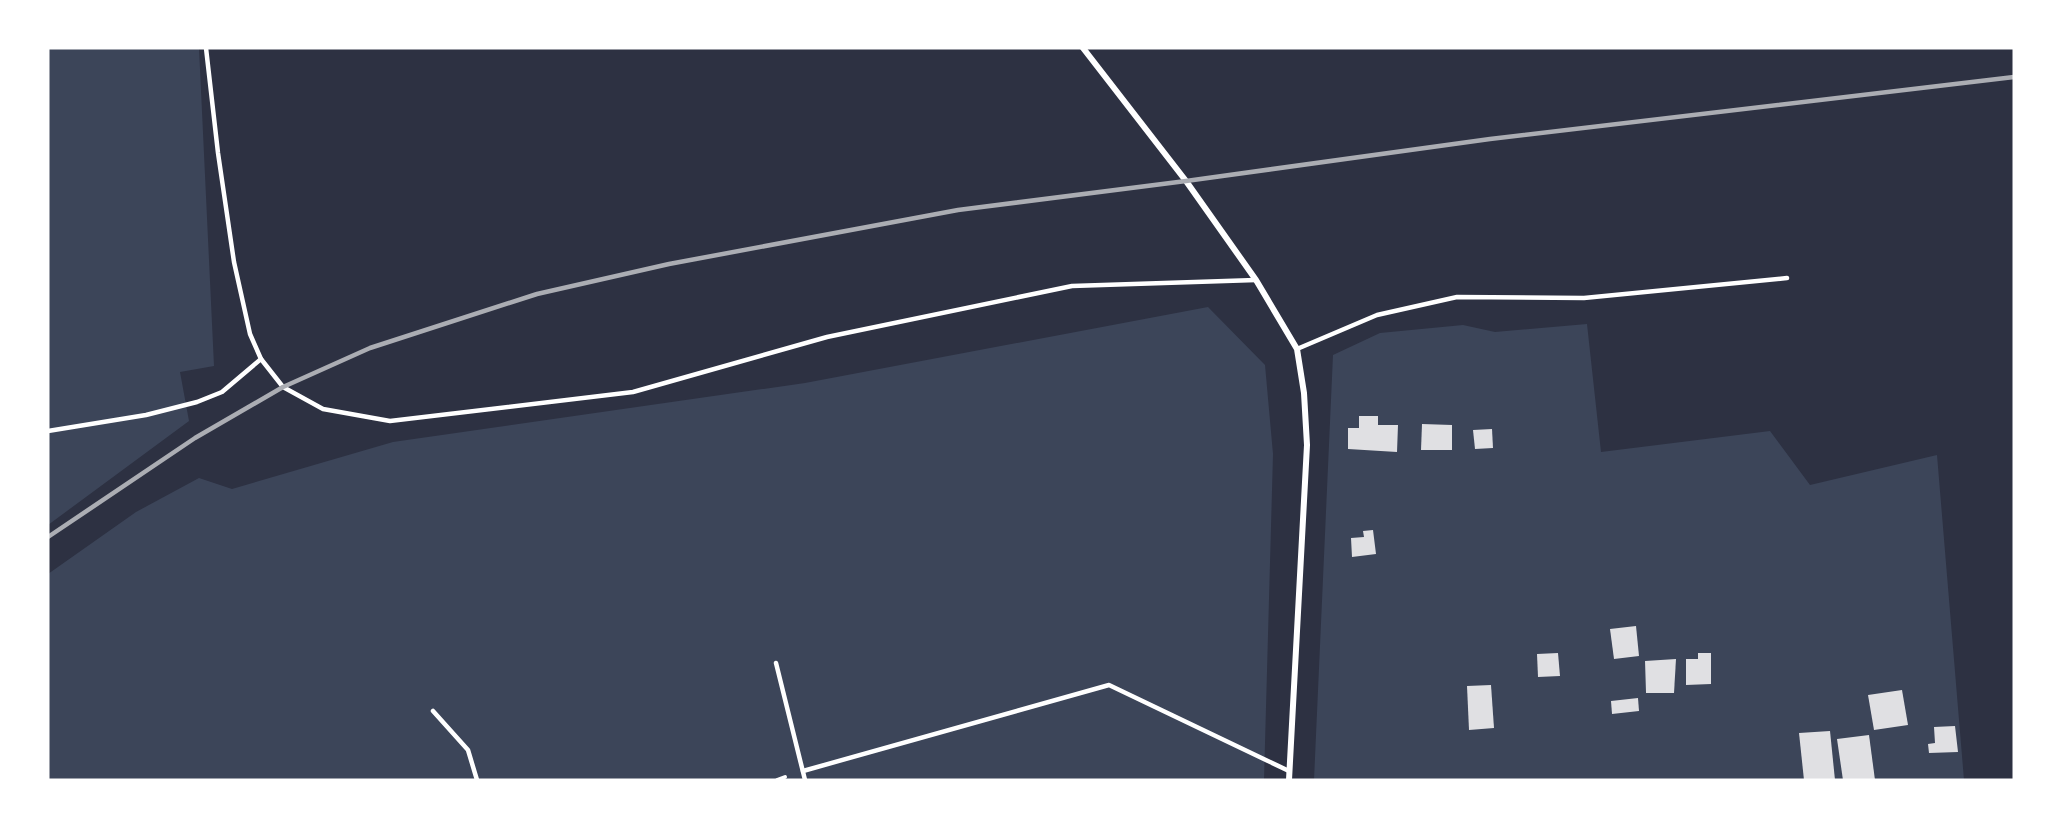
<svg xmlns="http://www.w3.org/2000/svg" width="2062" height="828" viewBox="0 0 2062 828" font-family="Mulish,sans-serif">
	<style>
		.green { fill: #3c4559 }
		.building { fill: #e0e0e3 }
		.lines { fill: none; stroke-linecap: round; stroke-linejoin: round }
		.path { stroke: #fff; stroke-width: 4 }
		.service { stroke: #fff; stroke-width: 4.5 }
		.minor { stroke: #fff; stroke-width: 6 }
		.rail { stroke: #abadb3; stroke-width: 4.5 }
	</style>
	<rect width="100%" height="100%" fill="#2d3142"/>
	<g class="green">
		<polygon points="48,48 199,48 214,366 180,372 189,421 48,525"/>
		<polygon points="1208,307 1265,365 1273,454 1264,780 48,780 48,574 136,512 199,478 232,489 393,442 805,383"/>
		<polygon points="1587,324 1601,452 1770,431 1810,485 1937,455 1964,780 1314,780 1333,355 1380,333 1463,325 1495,332"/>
	</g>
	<g class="building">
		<polygon points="1359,416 1378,416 1378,425 1398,425 1397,452 1348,449 1348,428 1359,428"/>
		<polygon points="1422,424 1452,425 1452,450 1421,450"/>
		<polygon points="1492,429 1493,448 1475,449 1473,430"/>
		<polygon points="1373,530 1376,554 1352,557 1351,538 1364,537 1363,531"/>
		<polygon points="1636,626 1639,656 1614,659 1610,629"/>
		<polygon points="1558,653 1560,676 1538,677 1537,654"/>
		<polygon points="1698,653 1711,653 1711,684 1686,685 1686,659 1698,659"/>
		<polygon points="1676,659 1674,693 1646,693 1645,661"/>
		<polygon points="1491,685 1494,728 1469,730 1467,686"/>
		<polygon points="1902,690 1908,725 1874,730 1868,695"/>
		<polygon points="1638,698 1639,711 1612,714 1611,701"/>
		<polygon points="1955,726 1958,752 1929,753 1928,744 1935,743 1934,727"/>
		<polygon points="1830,731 1835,780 1804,780 1799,733"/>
		<polygon points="1869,735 1875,780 1843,780 1837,739"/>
	</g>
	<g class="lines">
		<polyline class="path" points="777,780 785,777"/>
		<g class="service">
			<polyline points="206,48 218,153 234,262 250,334 261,359 283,387 323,409 390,421 633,392 827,337 1072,286 1256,280"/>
			<polyline points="1297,349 1377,315 1457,297 1584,298 1787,278"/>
			<polyline points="48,431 146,415 197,402 222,392 261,359"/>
			<polyline points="776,663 805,780"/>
			<polyline points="433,711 468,750 477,780"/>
			<polyline points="803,771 1109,685 1289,771"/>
		</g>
		<polyline class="minor" points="1083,48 1186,181 1256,280 1297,349 1304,393 1307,445 1289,780"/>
		<polyline class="rail" points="48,537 195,438 283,387 370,348 537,294 669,264 958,210 1186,181 1490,139 2014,77"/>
	</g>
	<rect width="2062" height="828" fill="none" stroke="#ffffff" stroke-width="99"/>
</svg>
